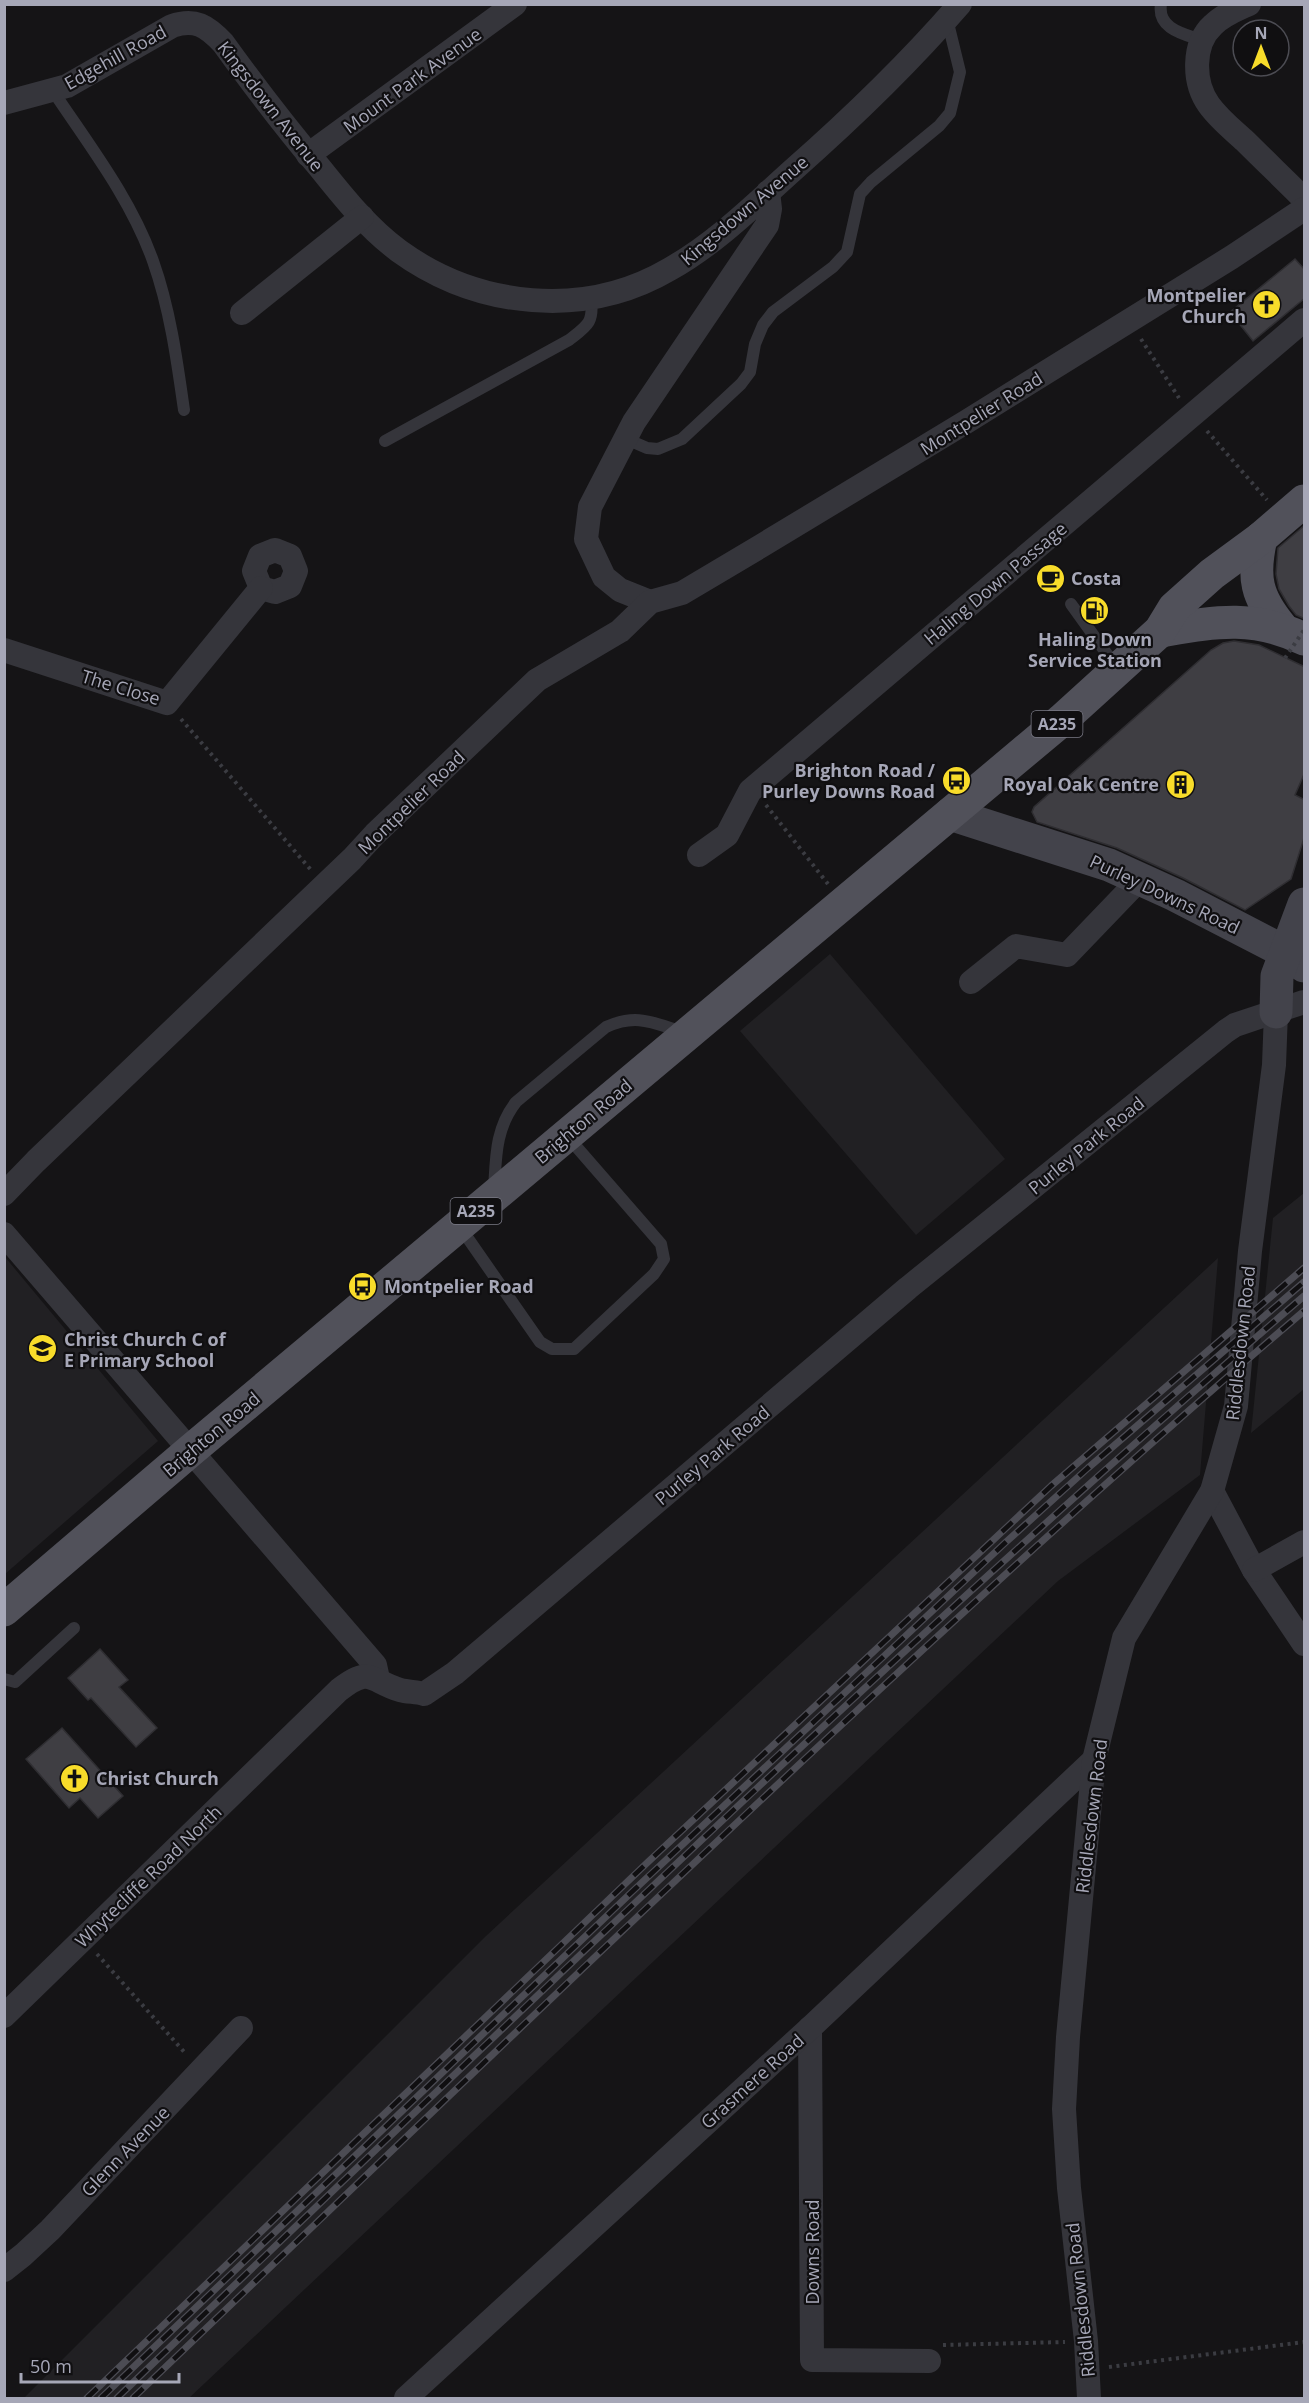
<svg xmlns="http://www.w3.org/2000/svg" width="1309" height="2403" viewBox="0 0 1309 2403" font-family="'Open Sans',sans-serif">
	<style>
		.built { fill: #212023 }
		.building { fill: #3f3e43; stroke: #2f2e32; stroke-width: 1.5 }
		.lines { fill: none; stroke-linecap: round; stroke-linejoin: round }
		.path { stroke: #3b3c42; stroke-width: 4; stroke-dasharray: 3 4.5; stroke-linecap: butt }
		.lane { stroke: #35353b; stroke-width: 12 }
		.street { stroke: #35353b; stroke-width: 24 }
		.secondary { stroke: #43434b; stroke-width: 33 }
		.primary { stroke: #51515a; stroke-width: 33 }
		.rail-casing { stroke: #4c4c54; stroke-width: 7 }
		.rail { stroke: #100f11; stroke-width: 4.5; stroke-dasharray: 14; stroke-linecap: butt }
		.path-bridge { stroke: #3b3c42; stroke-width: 4; stroke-dasharray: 3 4.5; stroke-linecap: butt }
		.labels { text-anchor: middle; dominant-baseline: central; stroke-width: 4.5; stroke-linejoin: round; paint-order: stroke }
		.shield { fill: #100f11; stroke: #797985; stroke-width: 1.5 }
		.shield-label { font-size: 16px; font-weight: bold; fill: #a6a7b7 }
		.street-label { font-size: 18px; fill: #a6a7b7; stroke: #100f11 }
		.poi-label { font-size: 18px; font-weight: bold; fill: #a6a7b7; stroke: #100f11; text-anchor: start }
	</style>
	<rect width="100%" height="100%" fill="#151416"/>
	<g class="built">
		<polygon points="830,954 1005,1159 916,1235 740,1031"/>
		<polygon points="1304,1193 1304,1389 1251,1433 1273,1218"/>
		<polygon points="5,1257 158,1441 5,1574 4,1574"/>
		<polygon points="1218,1258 1200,1475 1058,1581 189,2398 24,2398 486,1936"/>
	</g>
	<g class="building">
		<polygon points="1295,259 1305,270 1305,298 1253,341 1230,312"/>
		<polygon points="1305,525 1305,619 1296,615 1289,606 1279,589 1276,574 1278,548"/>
		<polygon points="1234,641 1259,645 1305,667 1305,772 1295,795 1305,800 1305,835 1291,879 1245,910 1183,878 1117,848 1037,822 1032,812 1034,807 1211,650 1223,643"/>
		<polygon points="100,1649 128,1680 119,1687 157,1728 136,1747 91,1698 88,1700 68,1678"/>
		<polygon points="62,1728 123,1796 98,1818 80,1798 69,1808 26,1759"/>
	</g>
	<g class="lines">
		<g class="path">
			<polyline points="1141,339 1179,398"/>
			<polyline points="1207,431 1267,500"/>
			<polyline points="181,719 311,870"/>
			<polyline points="766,805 828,884"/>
			<polyline points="97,1954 186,2054"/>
			<polyline points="943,2345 1065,2342"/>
			<polyline points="1109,2367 1304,2342"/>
		</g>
		<g class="lane">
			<path d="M1161,4C1157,29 1184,34 1201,40"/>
			<path d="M53,91C89,145 131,199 153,261C170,309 177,360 184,410"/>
			<polyline points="624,438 647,448 658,449 682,439 741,384 750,372 755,344 763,325 773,312 833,267 847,252 860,194 871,182 939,126 950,113 960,72 947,19"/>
			<path d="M385,441L569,340C587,326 594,323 591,299"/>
			<polyline points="1071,604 1117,668"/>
			<path d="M494,1190C496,1158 495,1129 516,1102L606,1027C637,1013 653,1023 683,1032"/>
			<polyline points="460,1227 540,1342 552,1349 574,1349 654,1274 664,1259 661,1244 567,1136"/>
			<polyline points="4,1679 15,1682 74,1628"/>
		</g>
		<g class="street">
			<path d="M1249,4C1236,10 1223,15 1213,25C1192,44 1193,83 1209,105C1219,119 1233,130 1245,141C1265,161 1285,180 1304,199"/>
			<path d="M4,103L67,86L172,26C195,18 207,26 223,43C254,86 286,128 320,168C344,198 368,228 399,251C478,308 585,319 670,269C716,243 754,205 793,170C852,118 908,64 960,4"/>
			<polyline points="308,155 515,4"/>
			<polyline points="242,313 362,217"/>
			<polygon points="275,550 290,556 296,571 290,586 275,592 261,588 254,571 260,556"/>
			<polyline points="650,602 620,590 604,577 586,539 590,507 634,422 767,225 770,209 768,192"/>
			<polyline points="4,650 167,703 261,588"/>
			<polyline points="699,855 727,835 750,791 1304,320"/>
			<polyline points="971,982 1016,946 1067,955 1140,879"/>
			<polyline points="4,1194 36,1161 352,859 375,834 537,680 620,631 650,602 682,593 761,546 966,422 1232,257 1304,209"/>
			<polyline points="4,1234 375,1665 378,1679"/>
			<polyline points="1212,1491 1254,1570 1304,1644"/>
			<polyline points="1254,1570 1304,1542"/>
			<path d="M4,2016L339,1690C371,1665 370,1681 400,1690C408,1692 417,1692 424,1694L455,1673L908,1288L1226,1031L1235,1025L1304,1002"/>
			<polyline points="810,2028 812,2360 929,2361"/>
			<polyline points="4,2270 23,2255 50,2230 241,2028"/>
			<polyline points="406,2398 810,2028 1094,1760"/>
			<polyline points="1089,2398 1086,2341 1069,2188 1064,2109 1068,2037 1094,1760 1124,1638 1212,1491 1236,1406 1250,1251 1274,1065 1276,1012"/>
		</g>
		<g class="secondary">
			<polyline points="950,814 1109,865 1175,895 1285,952 1304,966"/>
			<polyline points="1276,1012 1277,976 1304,904"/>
		</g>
		<g class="primary">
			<path d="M1261,538C1252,577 1256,597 1282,628"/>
			<path d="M1160,631C1214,622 1253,614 1304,639"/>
			<polyline points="4,1610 190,1451 1062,720 1160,631 1174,608 1212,574 1261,538 1304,501"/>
		</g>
		<defs>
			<g id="rail">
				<polyline points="87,2398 648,1862 1051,1486 1304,1268"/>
				<polyline points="101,2398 635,1889 1006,1542 1088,1468 1304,1282"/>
				<path d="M117,2398C507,2024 895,1647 1304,1296"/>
				<path d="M133,2398C519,2031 899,1657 1304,1311"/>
			</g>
		</defs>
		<use href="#rail" class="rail-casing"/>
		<use href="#rail" class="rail"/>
		<polyline class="path-bridge" points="1285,658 1304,630"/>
	</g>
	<defs>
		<symbol id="church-disc" viewBox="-11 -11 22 22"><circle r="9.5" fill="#f8dc2a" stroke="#100f11"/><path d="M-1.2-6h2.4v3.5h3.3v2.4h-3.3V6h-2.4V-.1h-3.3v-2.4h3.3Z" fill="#111"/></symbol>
		<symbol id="cafe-disc" viewBox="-11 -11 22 22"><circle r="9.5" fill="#f8dc2a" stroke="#100f11"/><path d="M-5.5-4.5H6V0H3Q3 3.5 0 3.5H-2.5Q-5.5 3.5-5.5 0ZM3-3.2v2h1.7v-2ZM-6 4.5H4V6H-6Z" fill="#111"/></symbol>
		<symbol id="fuel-disc" viewBox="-11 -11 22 22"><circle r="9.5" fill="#f8dc2a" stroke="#100f11"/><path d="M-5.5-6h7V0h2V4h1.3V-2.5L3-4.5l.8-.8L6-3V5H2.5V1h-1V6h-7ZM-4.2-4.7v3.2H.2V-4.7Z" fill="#111"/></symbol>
		<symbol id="bus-disc" viewBox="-11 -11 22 22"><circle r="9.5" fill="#f8dc2a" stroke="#100f11"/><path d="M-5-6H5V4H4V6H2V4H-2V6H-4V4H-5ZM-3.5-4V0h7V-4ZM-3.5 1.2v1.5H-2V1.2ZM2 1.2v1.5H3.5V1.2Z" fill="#111"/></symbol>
		<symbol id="building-disc" viewBox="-11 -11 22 22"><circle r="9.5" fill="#f8dc2a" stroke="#100f11"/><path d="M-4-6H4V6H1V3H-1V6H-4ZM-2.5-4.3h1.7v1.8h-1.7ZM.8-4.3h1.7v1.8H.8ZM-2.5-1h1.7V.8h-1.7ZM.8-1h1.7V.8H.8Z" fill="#111"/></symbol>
		<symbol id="school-disc" viewBox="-11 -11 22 22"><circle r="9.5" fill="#f8dc2a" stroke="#100f11"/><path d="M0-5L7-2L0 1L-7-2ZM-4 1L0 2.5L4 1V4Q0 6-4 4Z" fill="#111"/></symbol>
	</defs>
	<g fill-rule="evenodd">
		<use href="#church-disc" x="1250" y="288" width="33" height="33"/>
		<use href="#cafe-disc" x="1034" y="562" width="33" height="33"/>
		<use href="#fuel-disc" x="1078" y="594" width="33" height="33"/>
		<use href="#bus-disc" x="940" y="764" width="33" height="33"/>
		<use href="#building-disc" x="1164" y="768" width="33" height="33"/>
		<use href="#bus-disc" x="346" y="1270" width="33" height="33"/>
		<use href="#school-disc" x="26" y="1332" width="33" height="33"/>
		<use href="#church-disc" x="58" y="1762" width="33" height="33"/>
	</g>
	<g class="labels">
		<g class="shield">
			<rect x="1031.5" y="711" width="51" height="26" rx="4.5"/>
			<rect x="450.5" y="1198" width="51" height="26" rx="4.5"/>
		</g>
		<g class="shield-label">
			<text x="1057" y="724">A235</text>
			<text x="476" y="1211">A235</text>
		</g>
		<g class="street-label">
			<text transform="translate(115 57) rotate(-29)">Edgehill Road</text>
			<text transform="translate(412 80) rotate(-36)">Mount Park Avenue</text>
			<text transform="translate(271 106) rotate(52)">Kingsdown Avenue</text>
			<text transform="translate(744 210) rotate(-40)">Kingsdown Avenue</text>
			<text transform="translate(981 413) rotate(-32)">Montpelier Road</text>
			<text transform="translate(995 583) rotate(-40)">Haling Down Passage</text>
			<text transform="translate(121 687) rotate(17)">The Close</text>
			<text transform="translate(411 802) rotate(-44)">Montpelier Road</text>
			<text transform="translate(1165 894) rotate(25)">Purley Downs Road</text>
			<text transform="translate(583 1121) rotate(-40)">Brighton Road</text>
			<text transform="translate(1086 1145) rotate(-39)">Purley Park Road</text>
			<text transform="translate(1240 1343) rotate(-84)">Riddlesdown Road</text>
			<text transform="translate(211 1434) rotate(-40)">Brighton Road</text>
			<text transform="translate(712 1455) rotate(-40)">Purley Park Road</text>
			<text transform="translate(1091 1816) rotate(-83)">Riddlesdown Road</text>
			<text transform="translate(148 1876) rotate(-44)">Whytecliffe Road North</text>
			<text transform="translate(752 2081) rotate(-42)">Grasmere Road</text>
			<text transform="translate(125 2151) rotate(-46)">Glenn Avenue</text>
			<text transform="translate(812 2252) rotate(-90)">Downs Road</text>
			<text transform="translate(1080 2300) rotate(-96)">Riddlesdown Road</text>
		</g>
		<g class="poi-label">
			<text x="1246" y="295" text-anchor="end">Montpelier<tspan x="1246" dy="21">Church</tspan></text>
			<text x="1071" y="578">Costa</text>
			<text x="1095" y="639" text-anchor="middle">Haling Down<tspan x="1095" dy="21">Service Station</tspan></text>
			<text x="935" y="770" text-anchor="end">Brighton Road /<tspan x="935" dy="21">Purley Downs Road</tspan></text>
			<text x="1159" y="784" text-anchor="end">Royal Oak Centre</text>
			<text x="384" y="1286">Montpelier Road</text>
			<text x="64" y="1339">Christ Church C of<tspan x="64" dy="21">E Primary School</tspan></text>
			<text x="96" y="1778">Christ Church</text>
		</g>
	</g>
	<rect width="1309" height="2403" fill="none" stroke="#a6a7b7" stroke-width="12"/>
	<g transform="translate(1261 48)"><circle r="28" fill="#100f11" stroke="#4c4c53" stroke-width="1.5"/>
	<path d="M0-4.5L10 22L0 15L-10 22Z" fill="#f8dc2a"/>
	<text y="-9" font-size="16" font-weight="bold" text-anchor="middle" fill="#a6a7b7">N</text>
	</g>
	<path d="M21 2373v9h158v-9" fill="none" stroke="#a6a7b7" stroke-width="3"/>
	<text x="30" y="2373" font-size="18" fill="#a6a7b7" stroke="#100f11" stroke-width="4.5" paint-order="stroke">50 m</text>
</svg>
